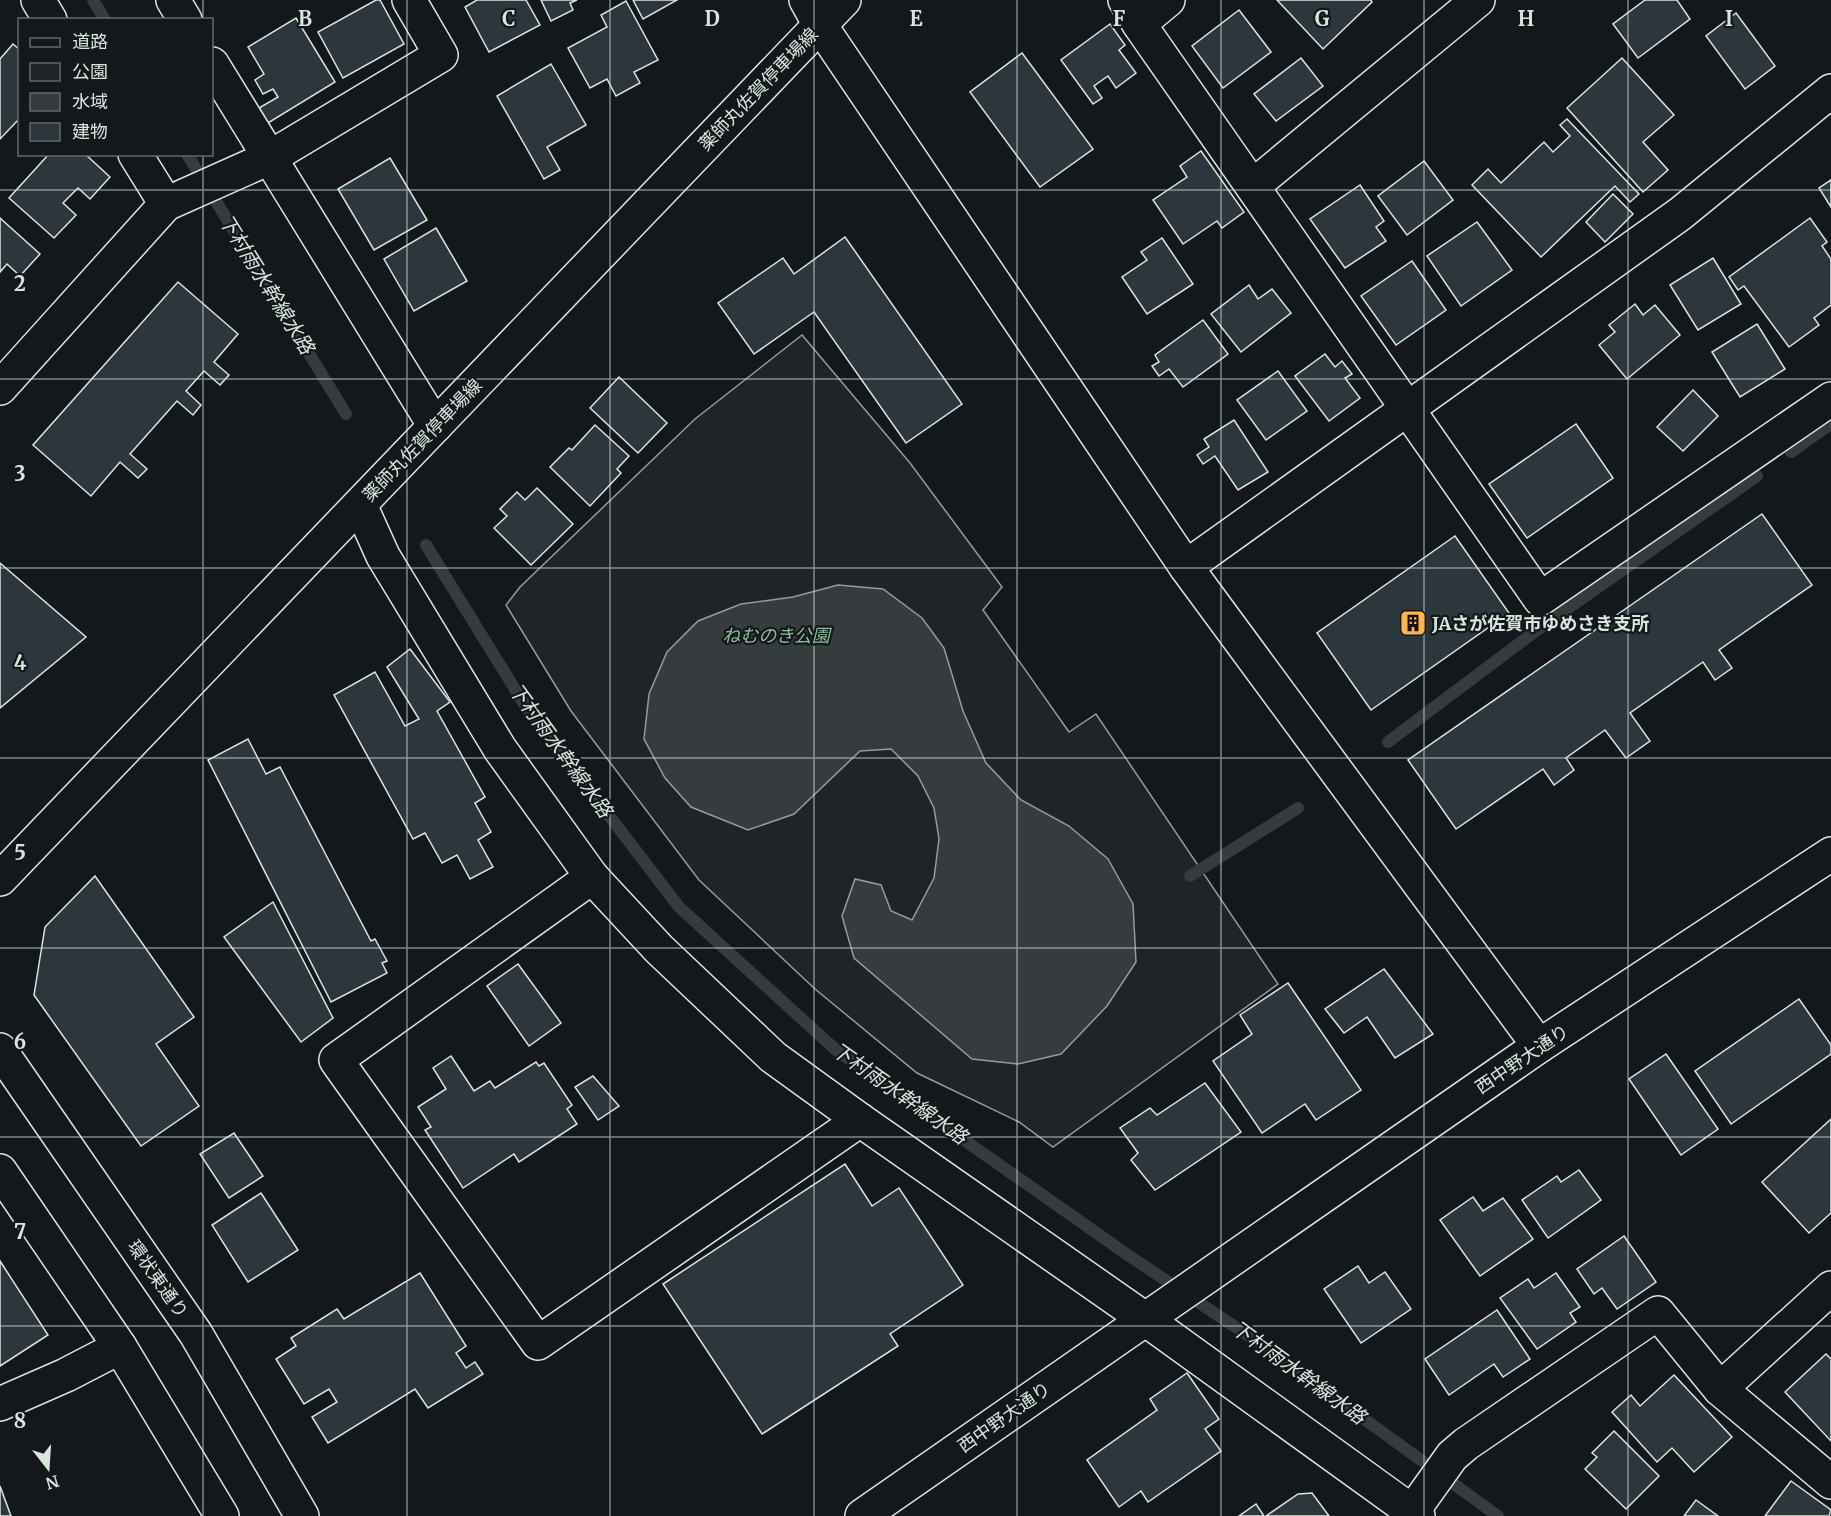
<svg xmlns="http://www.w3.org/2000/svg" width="1831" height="1516" viewBox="0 0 1831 1516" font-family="Merriweather,'Noto Sans JP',serif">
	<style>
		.green { fill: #202428; stroke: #939e99; stroke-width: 1.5 }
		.water { fill: #363b3e; stroke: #939e99; stroke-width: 1.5 }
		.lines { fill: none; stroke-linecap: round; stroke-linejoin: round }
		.stream { stroke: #363b3e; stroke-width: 12 }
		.building { fill: #2c363c; stroke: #d8e6dc; stroke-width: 1.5 }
		.minor-casing { stroke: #d8e6dc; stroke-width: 36 }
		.major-casing { stroke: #d8e6dc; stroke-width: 36 }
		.minor { stroke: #14181c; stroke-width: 33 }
		.major { stroke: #14181c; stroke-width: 33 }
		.grid { fill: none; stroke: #d8e6dc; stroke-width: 1.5; stroke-opacity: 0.55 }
		.labels { text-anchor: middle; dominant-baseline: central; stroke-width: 4.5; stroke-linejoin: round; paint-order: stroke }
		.street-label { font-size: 18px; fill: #d8e6dc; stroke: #14181c }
		.poi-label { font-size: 18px; font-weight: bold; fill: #d8e6dc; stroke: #14181c; text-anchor: start }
		.park-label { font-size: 18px; font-style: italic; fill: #8ac095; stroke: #14181c }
		.water-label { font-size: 20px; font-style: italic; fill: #d8e6dc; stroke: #14181c }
		.grid-label { font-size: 20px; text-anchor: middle; font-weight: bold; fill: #d8e6dc; stroke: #14181c; stroke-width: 4.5; stroke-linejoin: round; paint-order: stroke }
	</style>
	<rect width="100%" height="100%" fill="#14181c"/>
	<polygon class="green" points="802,335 910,463 1002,587 983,610 1069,732 1096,714 1278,984 1053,1147 1019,1122 917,1073 815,989 699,880 571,711 506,605 520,587 695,419"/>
	<polygon class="water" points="838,585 883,589 922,618 944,648 963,711 986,763 1021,800 1069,826 1108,859 1133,904 1136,962 1107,1006 1061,1054 1018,1064 972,1059 854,958 842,916 855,879 881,885 891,911 912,920 934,878 939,839 934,808 918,776 891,749 860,751 794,814 748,830 691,807 665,778 644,739 649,694 667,652 698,621 741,604 793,597"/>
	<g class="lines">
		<g class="stream">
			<polyline points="93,0 105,20"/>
			<polyline points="187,154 346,414"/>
			<polyline points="1791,452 1829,425"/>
			<polyline points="426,545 526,707 679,907 836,1050 1125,1253 1265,1347 1498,1516"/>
			<polyline points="1388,742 1537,630 1757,476"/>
			<polyline points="1190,876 1298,808"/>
		</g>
	</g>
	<g class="building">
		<polygon points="376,0 380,0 404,44 343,78 318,32"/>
		<polygon points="477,0 526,0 540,25 489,52 465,7"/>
		<polygon points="541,0 577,0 570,3 573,10 551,21"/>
		<polygon points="633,0 677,0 643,19"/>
		<polygon points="1277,0 1371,0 1372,2 1323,49"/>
		<polygon points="1645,0 1677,0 1690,19 1638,58 1613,24"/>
		<polygon points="626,1 658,60 634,72 640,83 616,96 607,79 590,88 568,48 607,27 601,15"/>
		<polygon points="1239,10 1271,52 1223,88 1192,46"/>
		<polygon points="1736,13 1775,66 1745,89 1706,36"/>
		<polygon points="296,18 335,82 268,123 259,108 278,97 273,89 263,94 255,80 264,74 248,47"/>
		<polygon points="1110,24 1125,45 1119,50 1136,73 1116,88 1108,76 1094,86 1102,98 1093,104 1061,60"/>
		<polygon points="13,44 20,50 20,118 0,139 0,59"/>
		<polygon points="1022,53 1093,149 1040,187 970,92"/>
		<polygon points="1301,58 1323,86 1276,121 1254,94"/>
		<polygon points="1622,58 1674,115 1643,142 1668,170 1643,192 1567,108"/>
		<polygon points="551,64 586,125 547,147 560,170 544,179 497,96"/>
		<polygon points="1567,119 1639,194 1630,202 1615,186 1541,257 1472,185 1488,169 1501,183 1544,142 1553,152 1570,136 1560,125"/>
		<polygon points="1201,151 1244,212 1222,228 1217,221 1183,244 1153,200 1187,177 1180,166"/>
		<polygon points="49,154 85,154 110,177 90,199 78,188 63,203 76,215 54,238 9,198"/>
		<polygon points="390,158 427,220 374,250 338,189"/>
		<polygon points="1424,161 1453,200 1407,235 1378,196"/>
		<polygon points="1831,180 1831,207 1819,188"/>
		<polygon points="1360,185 1384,221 1376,227 1386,241 1345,268 1310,219"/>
		<polygon points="1613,194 1633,214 1605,242 1586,222"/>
		<polygon points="0,218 40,254 20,276 7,264 0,272"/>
		<polygon points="1810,218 1827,242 1822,246 1831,259 1831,305 1814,318 1819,325 1789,347 1744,286 1738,290 1729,277"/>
		<polygon points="1477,222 1512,270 1461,306 1427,256"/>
		<polygon points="436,228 467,281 414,311 384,259"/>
		<polygon points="845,237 962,404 906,443 814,312 754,354 718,303 783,258 794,274"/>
		<polygon points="1162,238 1193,284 1147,314 1122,277 1147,260 1141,252"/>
		<polygon points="1713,258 1741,304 1698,330 1670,285"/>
		<polygon points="1412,261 1446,310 1396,345 1361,296"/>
		<polygon points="178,282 238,334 214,362 229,375 220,385 204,371 186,391 201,405 193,415 177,401 130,454 147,469 138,478 120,462 91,496 33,445"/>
		<polygon points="1249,285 1258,299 1272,289 1291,313 1241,352 1211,314"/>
		<polygon points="1635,304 1643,315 1655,305 1680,335 1627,379 1599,345 1615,332 1609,325"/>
		<polygon points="1203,320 1228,354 1183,387 1169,369 1159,376 1152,366 1159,362 1155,355"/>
		<polygon points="1757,324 1785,369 1740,397 1712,352"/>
		<polygon points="1325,354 1335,367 1342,361 1352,374 1345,378 1360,398 1329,421 1295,376"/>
		<polygon points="1278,371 1307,411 1266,440 1237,400"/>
		<polygon points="619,377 667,423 638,453 590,408"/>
		<polygon points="1693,390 1718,416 1683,451 1657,427"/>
		<polygon points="1234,420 1268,472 1238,490 1215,456 1203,464 1197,455 1209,447 1204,439"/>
		<polygon points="1576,424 1613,478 1527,538 1489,484"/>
		<polygon points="595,425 629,456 617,469 621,473 590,506 550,467 569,448 572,450"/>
		<polygon points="537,488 573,524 531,565 494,528 507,516 500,509 517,492 525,500"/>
		<polygon points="1762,514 1812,585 1719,650 1732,668 1715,680 1703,662 1630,713 1650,741 1626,758 1605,730 1566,758 1574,770 1554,785 1543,769 1456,829 1408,760"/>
		<polygon points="1455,536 1509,613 1371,710 1317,633"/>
		<polygon points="0,563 86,637 0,708"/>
		<polygon points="410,649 450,702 437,711 485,797 475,803 491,832 478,840 493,867 470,879 457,855 442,863 425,833 413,839 334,695 375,672 405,726 419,719 387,667"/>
		<polygon points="248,739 266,774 280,767 371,941 375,939 387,961 382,963 387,973 331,1002 208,760"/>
		<polygon points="95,876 194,1017 156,1044 199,1106 141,1146 34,995 45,927"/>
		<polygon points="273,902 333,1018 301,1042 224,937"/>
		<polygon points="518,964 561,1023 529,1046 487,986"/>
		<polygon points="1384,969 1433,1034 1395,1058 1367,1017 1344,1033 1325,1009"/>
		<polygon points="1288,983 1361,1090 1316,1120 1305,1104 1262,1133 1213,1061 1252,1034 1240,1015"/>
		<polygon points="1799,999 1831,1045 1831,1054 1731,1124 1695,1071"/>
		<polygon points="1666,1054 1718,1129 1681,1155 1629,1079"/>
		<polygon points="451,1056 474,1091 490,1081 495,1088 536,1062 539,1066 544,1063 572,1105 567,1109 577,1124 519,1162 514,1154 463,1188 425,1130 431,1127 418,1107 446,1089 433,1068"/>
		<polygon points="593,1076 619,1106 598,1120 575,1087"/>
		<polygon points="1205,1083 1241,1132 1155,1190 1131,1160 1138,1153 1120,1128 1150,1108 1157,1115"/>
		<polygon points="1831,1119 1831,1213 1809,1233 1762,1182"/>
		<polygon points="234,1133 263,1176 229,1198 200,1154"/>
		<polygon points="845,1164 872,1206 899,1188 963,1285 890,1334 898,1346 762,1434 663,1284"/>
		<polygon points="1579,1170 1601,1200 1548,1238 1522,1200 1557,1176 1561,1182"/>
		<polygon points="261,1193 298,1250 248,1282 212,1225"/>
		<polygon points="1473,1197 1483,1211 1503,1198 1533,1239 1480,1276 1440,1220"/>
		<polygon points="1624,1236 1656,1282 1617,1309 1602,1288 1594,1294 1577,1269"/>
		<polygon points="0,1261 48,1335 0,1366"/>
		<polygon points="1358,1266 1369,1283 1385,1272 1411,1309 1361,1343 1324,1289"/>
		<polygon points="420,1273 466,1346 456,1353 466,1368 475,1362 483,1374 428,1408 415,1389 328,1443 312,1417 337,1402 329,1389 304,1404 276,1359 296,1346 291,1338 337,1309 344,1319"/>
		<polygon points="1556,1273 1580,1307 1570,1313 1576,1322 1537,1349 1500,1298 1528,1279 1534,1288"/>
		<polygon points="1497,1310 1530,1359 1503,1377 1494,1364 1449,1395 1425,1359"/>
		<polygon points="1826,1354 1831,1359 1831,1441 1785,1392"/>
		<polygon points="1187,1373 1219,1419 1205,1429 1221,1451 1148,1502 1141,1491 1119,1507 1087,1460 1157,1410 1150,1399"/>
		<polygon points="1674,1375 1732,1437 1694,1472 1672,1448 1657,1462 1612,1412 1631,1395 1640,1406"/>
		<polygon points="1614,1431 1659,1476 1626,1509 1585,1469 1597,1457 1592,1453"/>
		<polygon points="1791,1481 1831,1510 1829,1516 1765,1516"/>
		<polygon points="0,1486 11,1516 0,1516"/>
		<polygon points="1312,1493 1329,1516 1266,1516 1298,1494"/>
		<polygon points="1696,1500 1718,1516 1684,1516"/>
		<polygon points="1256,1504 1264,1516 1239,1516"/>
	</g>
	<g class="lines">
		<defs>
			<g id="minor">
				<polyline points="38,0 50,20"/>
				<polyline points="173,0 185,20"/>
				<polyline points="806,0 820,25 1186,567 1539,1046"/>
				<polyline points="1125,0 1139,24"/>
				<polyline points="1168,0 1139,24 1540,599 1831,399"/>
				<polyline points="212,64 435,426"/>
				<polyline points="135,154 166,204"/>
				<polyline points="1253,186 1478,0"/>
				<polyline points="0,388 166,204 269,158 441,55 409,0"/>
				<polyline points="360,505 383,556 500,749 592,877 659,949 773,1057 860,1120 1145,1319 1418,1516"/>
				<polyline points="1186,567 1680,214 1831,91"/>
				<polyline points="592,877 336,1060 538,1343 860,1120"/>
				<polyline points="1720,1389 1831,1288"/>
				<polyline points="0,1404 66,1375 120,1347"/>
				<polyline points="862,1516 1539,1046 1831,854"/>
				<polyline points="1406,1516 1412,1512 1452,1456 1466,1444 1658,1313 1720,1389 1831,1482"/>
			</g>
			<g id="major">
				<polyline points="0,879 844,0"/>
				<polyline points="0,1050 196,1334 302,1516"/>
				<polyline points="0,1171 120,1347 222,1516"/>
			</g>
		</defs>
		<use href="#minor" class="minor-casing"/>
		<use href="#major" class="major-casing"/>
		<use href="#minor" class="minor"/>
		<use href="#major" class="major"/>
	</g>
	<path class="grid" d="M203,0V20M407,0V1516M610,0V1516M814,0V1516M1017,0V1516M1221,0V1516M1424,0V1516M1628,0V1516M203,154V1516M0,190H1831M0,379H1831M0,568H1831M0,758H1831M0,948H1831M0,1137H1831M0,1326H1831"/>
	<defs>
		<symbol id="building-square" viewBox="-11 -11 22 22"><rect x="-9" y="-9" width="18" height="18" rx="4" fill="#ffb74d" stroke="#14181c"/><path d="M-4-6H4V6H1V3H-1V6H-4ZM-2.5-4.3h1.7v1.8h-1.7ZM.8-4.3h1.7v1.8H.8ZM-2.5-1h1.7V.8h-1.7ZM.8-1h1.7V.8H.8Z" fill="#111"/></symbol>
	</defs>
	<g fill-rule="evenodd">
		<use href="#building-square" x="1398" y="608" width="30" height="30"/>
	</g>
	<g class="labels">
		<g class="street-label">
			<text transform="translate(758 89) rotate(-46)">薬師丸佐賀停車場線</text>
			<text transform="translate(422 440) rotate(-46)">薬師丸佐賀停車場線</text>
			<text transform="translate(1522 1059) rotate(-34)">西中野大通り</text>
			<text transform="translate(158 1279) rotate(55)">環状東通り</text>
			<text transform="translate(1004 1417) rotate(-35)">西中野大通り</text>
		</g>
		<g class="poi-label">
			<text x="1432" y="623">JAさが佐賀市ゆめさき支所</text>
		</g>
		<g class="park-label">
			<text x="776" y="635">ねむのき公園</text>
		</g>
		<g class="water-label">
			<text transform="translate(267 284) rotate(58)">下村雨水幹線水路</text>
			<text transform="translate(561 750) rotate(54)">下村雨水幹線水路</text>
			<text transform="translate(900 1093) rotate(35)">下村雨水幹線水路</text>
			<text transform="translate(1299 1372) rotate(36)">下村雨水幹線水路</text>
		</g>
	</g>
	<g class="grid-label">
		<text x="305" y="26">B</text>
		<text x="509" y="26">C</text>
		<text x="712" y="26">D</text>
		<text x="916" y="26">E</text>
		<text x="1119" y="26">F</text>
		<text x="1322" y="26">G</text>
		<text x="1526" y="26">H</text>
		<text x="1729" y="26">I</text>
		<text x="20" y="291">2</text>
		<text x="20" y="481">3</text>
		<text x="20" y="670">4</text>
		<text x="20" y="860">5</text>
		<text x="20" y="1049">6</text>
		<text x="20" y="1239">7</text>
		<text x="20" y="1428">8</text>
	</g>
	<rect x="18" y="18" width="195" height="138" fill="#14181c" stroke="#626a69" stroke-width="1.5"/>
	<rect x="30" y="38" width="30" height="9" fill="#14181c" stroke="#626a69" stroke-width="1.5"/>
	<text x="72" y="48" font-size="18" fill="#d8e6dc">道路</text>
	<rect x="30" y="63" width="30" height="18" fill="#202428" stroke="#626a69" stroke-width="1.5"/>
	<text x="72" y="78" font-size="18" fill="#d8e6dc">公園</text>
	<rect x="30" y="93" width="30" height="18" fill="#363b3e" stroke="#626a69" stroke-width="1.5"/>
	<text x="72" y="108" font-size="18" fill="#d8e6dc">水域</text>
	<rect x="30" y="123" width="30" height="18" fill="#2c363c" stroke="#626a69" stroke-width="1.5"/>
	<text x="72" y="138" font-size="18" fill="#d8e6dc">建物</text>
	<g transform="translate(48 1468) rotate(163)" stroke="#14181c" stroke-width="4.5" paint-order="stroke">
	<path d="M0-4.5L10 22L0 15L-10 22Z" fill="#d8e6dc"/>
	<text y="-9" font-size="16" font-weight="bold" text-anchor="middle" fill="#d8e6dc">N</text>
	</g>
</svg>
